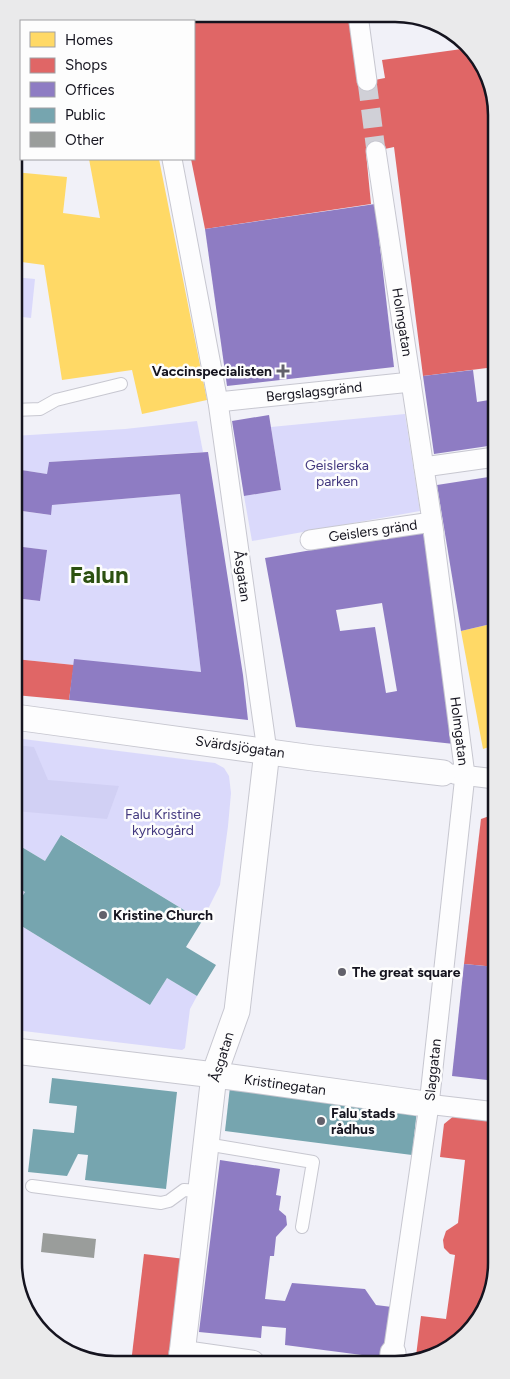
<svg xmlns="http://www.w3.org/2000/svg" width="510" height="1379" viewBox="0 0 510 1379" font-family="Figtree,sans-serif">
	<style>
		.green { fill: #dad9fb }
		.forest { fill: #d1d0f4 }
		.homes { fill: #ffd966 }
		.shops { fill: #e06666 }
		.offices { fill: #8e7cc3; fill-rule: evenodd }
		.public { fill: #76a5af }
		.building { fill: #9a9d9b }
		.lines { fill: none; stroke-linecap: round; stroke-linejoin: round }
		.pedestrian-tunnel { stroke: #d0d0d7; stroke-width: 19; stroke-dasharray: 19 9; stroke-linecap: butt }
		.service-casing { stroke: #c7c7d0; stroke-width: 14 }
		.pedestrian-casing { stroke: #c7c7d0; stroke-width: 21 }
		.minor-casing { stroke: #c7c7d0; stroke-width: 27 }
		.service { stroke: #fdfdfe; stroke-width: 12 }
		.pedestrian { stroke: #fdfdfe; stroke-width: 19 }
		.minor { stroke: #fdfdfe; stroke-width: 25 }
		.poi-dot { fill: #62616b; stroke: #fdfdfd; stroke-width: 2 }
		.labels { text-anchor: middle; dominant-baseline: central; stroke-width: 5; stroke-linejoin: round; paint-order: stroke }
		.street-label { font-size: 14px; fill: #15141f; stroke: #fdfdfd }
		.poi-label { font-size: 14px; font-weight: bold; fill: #15141f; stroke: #fdfdfd; text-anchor: start }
		.park-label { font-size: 14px; fill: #43397f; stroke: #fdfdfd }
		.town-label { font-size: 24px; font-weight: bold; fill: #2c5010; stroke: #fdfdfd }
		.rim { fill: none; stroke: #15141f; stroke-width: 2.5 }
	</style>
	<rect width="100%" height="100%" fill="#f1f1f8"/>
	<g class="green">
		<polygon points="14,277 35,279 31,318 14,316"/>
		<polygon points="405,414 420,511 252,541 244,496 281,490 271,427"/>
		<polygon points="197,421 203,452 49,462 47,474 15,469 14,436 125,429"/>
		<polygon points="180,494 201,672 74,665 15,659 15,598 40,601 46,550 15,546 15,510 50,515 52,505"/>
		<polygon points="15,738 215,763 224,768 229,776 231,793 228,826 220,885 202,921 62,835 45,861 15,843"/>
		<polygon points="15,886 25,892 15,908"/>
		<polygon points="15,922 150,1005 167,978 197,996 190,1009 185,1048 182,1050 15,1030"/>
	</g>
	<polygon class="forest" points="15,745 34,747 48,780 119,786 107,819 15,811"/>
	<g class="homes">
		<polygon points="116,14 132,14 133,21 82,21"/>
		<polygon points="89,159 159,159 207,400 142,414 132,370 62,380 44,265 14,261 14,172 67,177 63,213 100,218"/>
		<polygon points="495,623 495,745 483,749 461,631"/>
	</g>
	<g class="shops">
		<polygon points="161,14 351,15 359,83 385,78 382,60 469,48 494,95 495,367 423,376 394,147 366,153 371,204 205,229 191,159 194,159 194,21 163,21"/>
		<polygon points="15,659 74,665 69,700 15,695"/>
		<polygon points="495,814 496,967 464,964 481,819"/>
		<polygon points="455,1115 496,1119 496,1270 471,1330 425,1357 416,1356 421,1316 446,1319 455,1255 450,1254 444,1248 443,1240 446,1231 458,1223 465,1160 440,1157 444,1124"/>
		<polygon points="144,1254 185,1259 174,1363 131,1363"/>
	</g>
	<g class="offices">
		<polygon points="375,204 394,367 227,386 205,229"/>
		<polygon points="473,370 477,402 495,399 495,445 434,454 423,376"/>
		<polygon points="269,415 281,490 244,496 232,421"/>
		<polygon points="208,452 243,675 248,720 69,700 74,659 201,672 180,494 52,505 51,515 15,510 15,469 47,474 49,462"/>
		<polygon points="495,476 495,623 461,631 437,485"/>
		<path d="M423,531L454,744L296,727L265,558ZM382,603L397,691L386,693L375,627L340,631L336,610Z"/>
		<polygon points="15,546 47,550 40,601 15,598"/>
		<polygon points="464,964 496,967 496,1081 452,1076"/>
		<polygon points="220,1160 280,1169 276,1195 281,1196 279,1210 286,1216 287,1225 276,1237 274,1256 270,1256 265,1299 285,1301 292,1283 365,1289 376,1305 392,1307 385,1358 285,1345 286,1328 262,1326 261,1338 199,1332"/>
	</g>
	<g class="public">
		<polygon points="61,835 202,921 186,947 216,965 197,996 167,978 150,1005 15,922 15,908 25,892 15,886 15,843 45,861"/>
		<polygon points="52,1078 177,1092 166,1189 85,1180 88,1155 78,1154 67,1176 28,1172 33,1129 74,1133 77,1106 49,1103"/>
		<polygon points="230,1087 417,1110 412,1155 225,1131"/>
	</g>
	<g class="building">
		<polygon points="16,1165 20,1166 17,1186 16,1185"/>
		<polygon points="43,1233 96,1239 94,1258 41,1252"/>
	</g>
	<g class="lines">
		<polyline class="pedestrian-tunnel" points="367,81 376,151"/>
		<defs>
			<g id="service">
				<polyline points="20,86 21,86"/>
				<polyline points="14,410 40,409 56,400 121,384"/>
				<polyline points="206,1144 313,1162 302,1227"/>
				<polyline points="32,1186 161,1203 169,1201 184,1190 200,1191"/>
			</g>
			<g id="pedestrian">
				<polyline points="145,14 146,21"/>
				<polyline points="358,15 367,81"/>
				<polyline points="376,151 434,534"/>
				<polyline points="172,159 218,402 267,751"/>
				<polyline points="218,402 411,382"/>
				<polyline points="424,467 495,457"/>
				<polyline points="310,540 432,522"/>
				<polyline points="454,774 495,779"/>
				<polyline points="418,1103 496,1112"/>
				<polyline points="393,1353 429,1105 465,775 432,522"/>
			</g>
			<g id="minor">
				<polyline points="15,717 313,758 443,773"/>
				<polyline points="15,1051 231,1077 418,1103"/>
				<polyline points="182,1353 252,1363"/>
				<polyline points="181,1363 214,1075 237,1011 267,751"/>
				<polyline points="392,1363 393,1353"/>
			</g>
		</defs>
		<use href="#service" class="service-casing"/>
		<use href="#pedestrian" class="pedestrian-casing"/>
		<use href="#minor" class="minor-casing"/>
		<use href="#service" class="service"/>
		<use href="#pedestrian" class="pedestrian"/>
		<use href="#minor" class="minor"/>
	</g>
	<g class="poi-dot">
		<path d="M280.5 363.5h5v5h5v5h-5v5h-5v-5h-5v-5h5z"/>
		<circle cx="103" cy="915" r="5"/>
		<circle cx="342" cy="972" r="5"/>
		<circle cx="321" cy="1121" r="5"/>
	</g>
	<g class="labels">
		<g class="street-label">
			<text transform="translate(402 322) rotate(81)">Holmgatan</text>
			<text transform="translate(314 392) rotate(-6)">Bergslagsgränd</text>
			<text transform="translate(373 531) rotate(-8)">Geislers gränd</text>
			<text transform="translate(242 576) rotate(82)">Åsgatan</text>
			<text transform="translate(459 731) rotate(83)">Holmgatan</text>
			<text transform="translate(240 747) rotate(8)">Svärdsjögatan</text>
			<text transform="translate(222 1057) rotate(-73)">Åsgatan</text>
			<text transform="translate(433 1070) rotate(-84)">Slaggatan</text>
			<text transform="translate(285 1085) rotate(8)">Kristinegatan</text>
		</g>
		<g class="poi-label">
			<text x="272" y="371" text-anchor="end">Vaccinspecialisten</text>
			<text x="113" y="915">Kristine Church</text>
			<text x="352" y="972">The great square</text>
			<text x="331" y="1113">Falu stads<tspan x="331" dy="16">rådhus</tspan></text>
		</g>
		<g class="park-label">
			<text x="337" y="465">Geislerska<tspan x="337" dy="16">parken</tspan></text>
			<text x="163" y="814">Falu Kristine<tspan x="163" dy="16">kyrkogård</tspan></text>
		</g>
		<g class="town-label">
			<text x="99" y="574">Falun</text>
		</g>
	</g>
	<path d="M0 0H510V1379H0ZM115 22H395A93 93 0 0 1 488 115V1263A93 93 0 0 1 395 1356H115A93 93 0 0 1 22 1263V115A93 93 0 0 1 115 22Z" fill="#eaeaeb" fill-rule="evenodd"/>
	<path class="rim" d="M115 22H395A93 93 0 0 1 488 115V1263A93 93 0 0 1 395 1356H115A93 93 0 0 1 22 1263V115A93 93 0 0 1 115 22Z"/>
	<rect x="20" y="20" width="175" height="140" fill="#fdfdfd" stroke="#a0a0a4"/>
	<rect x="30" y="32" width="25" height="15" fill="#ffd966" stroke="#a0a0a4"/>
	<text x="65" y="45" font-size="15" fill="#15141f">Homes</text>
	<rect x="30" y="58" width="25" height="15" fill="#e06666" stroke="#a0a0a4"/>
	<text x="65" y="70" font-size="15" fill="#15141f">Shops</text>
	<rect x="30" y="82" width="25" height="15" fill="#8e7cc3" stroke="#a0a0a4"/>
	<text x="65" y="95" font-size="15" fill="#15141f">Offices</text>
	<rect x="30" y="108" width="25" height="15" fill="#76a5af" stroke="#a0a0a4"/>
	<text x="65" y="120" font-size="15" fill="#15141f">Public</text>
	<rect x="30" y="132" width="25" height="15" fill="#9a9d9b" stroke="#a0a0a4"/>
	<text x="65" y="145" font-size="15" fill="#15141f">Other</text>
</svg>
